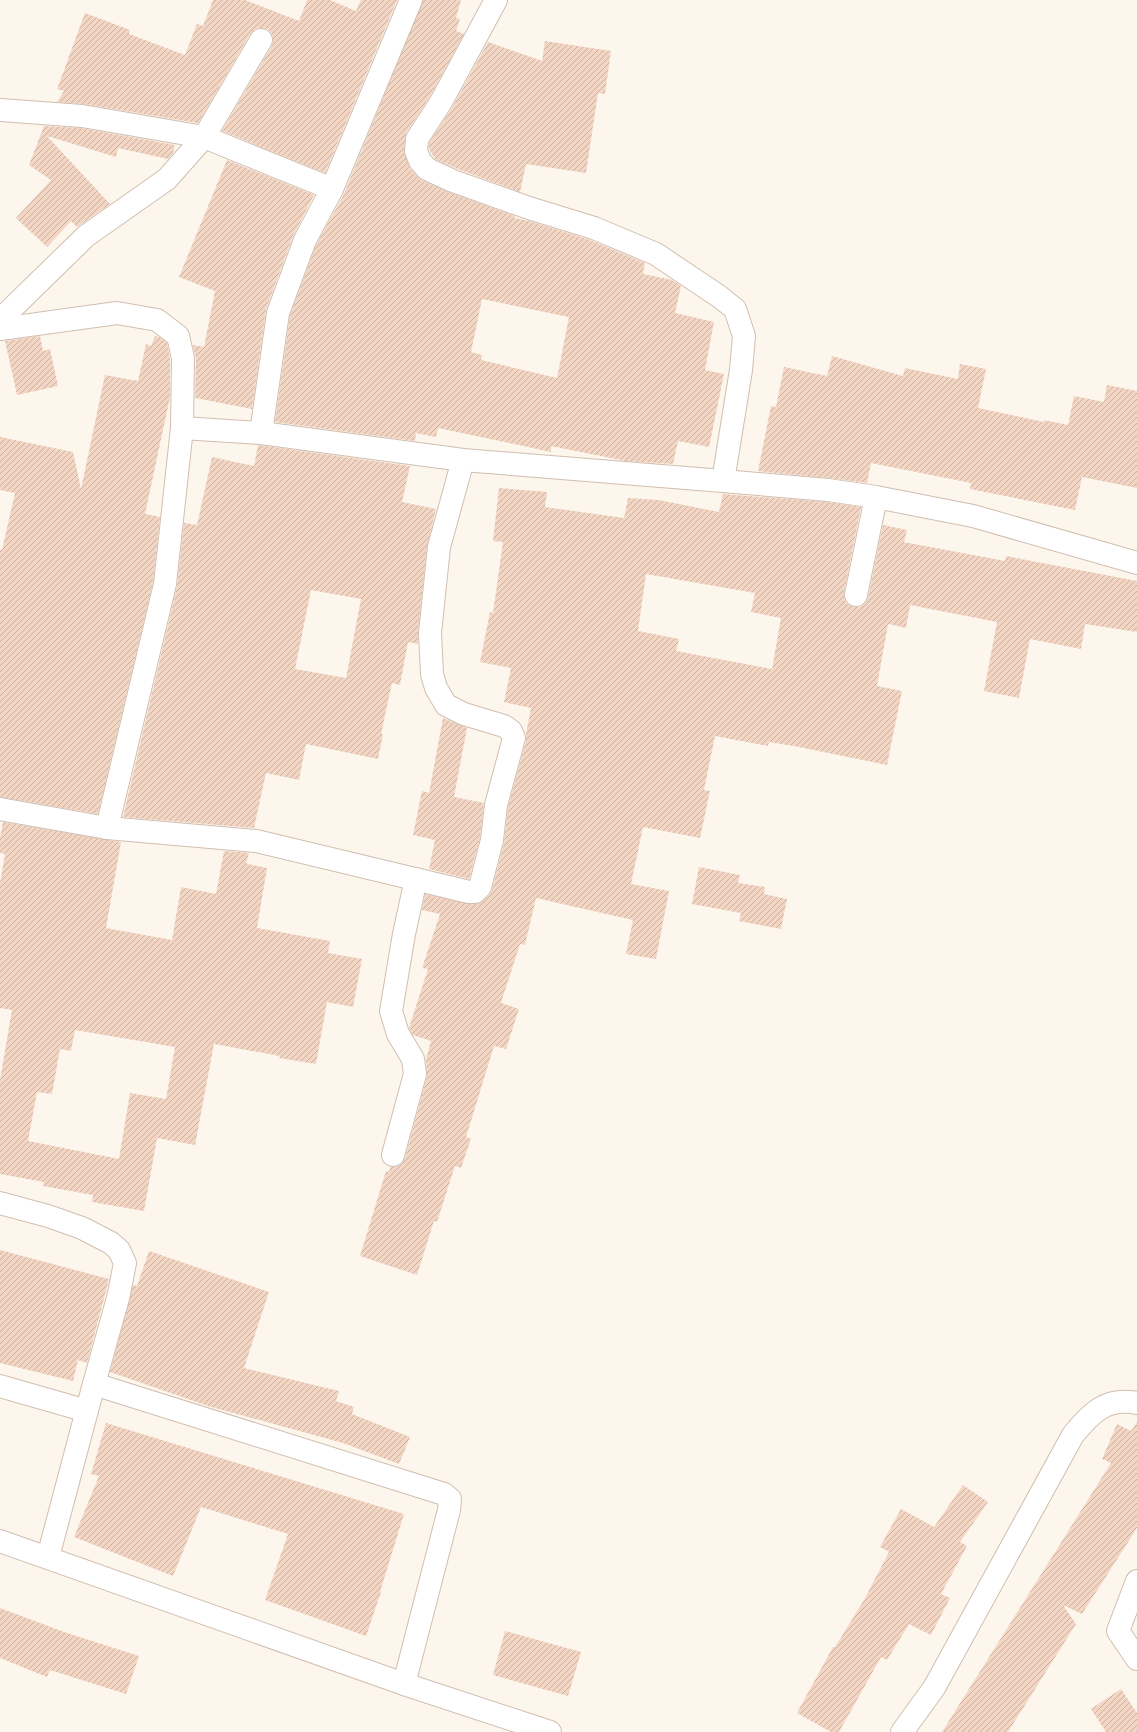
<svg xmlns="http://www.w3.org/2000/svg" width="1137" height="1732" viewBox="0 0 1137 1732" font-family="'DejaVu Sans',sans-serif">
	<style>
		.building { fill: url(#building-hatch); fill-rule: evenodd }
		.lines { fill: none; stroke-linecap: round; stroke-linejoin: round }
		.minor-casing { stroke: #d1beb0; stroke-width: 24 }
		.minor { stroke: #fff; stroke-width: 22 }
	</style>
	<defs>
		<pattern id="building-hatch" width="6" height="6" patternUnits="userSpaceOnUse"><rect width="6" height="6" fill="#f3d5c3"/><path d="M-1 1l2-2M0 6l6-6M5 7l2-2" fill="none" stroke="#cab0a1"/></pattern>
	</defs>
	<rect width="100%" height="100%" fill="#fdf6ec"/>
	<g class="building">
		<polygon points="213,0 245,0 299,21 307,0 330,0 356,11 361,0 397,0 325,173 222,131 272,46 273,40 272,34 268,29 261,28 255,29 250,34 198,123 84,104 57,102 64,91 57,89 85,13 130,30 129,34 185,55 197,24 203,26"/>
		<path d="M423,0H461L456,18L460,19L456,31L464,34L430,96L406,133L404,150L410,169L421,180L448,192L515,216L514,218L529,221L590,240L645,263L643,274L672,280L681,286L675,313L714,322L705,370L724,374L709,447L678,441L673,464L626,461L551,446V452L438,428L436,437L416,433L415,441L275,422L290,316L316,245L344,194ZM482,299L569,317L557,378L481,360L482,355L471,352Z"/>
		<polygon points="545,41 611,51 605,94 598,93 586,173 526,164 520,192 458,169 435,159 429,149 429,143 452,108 488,42 542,61"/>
		<polygon points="44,126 80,128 175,145 173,153 168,159 118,148 116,157 47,136 110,204 77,227 71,221 47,247 16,218 51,180 29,165"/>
		<polygon points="227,160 314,195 293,236 266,309 252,409 195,398 196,358 193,345 204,347 215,291 179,277"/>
		<polygon points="40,336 43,351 50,349 58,386 17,395 5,341"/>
		<polygon points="155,336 159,337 167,343 170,359 170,397 145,514 160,517 153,582 98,814 0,797 0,550 2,550 15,493 0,490 0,437 73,452 81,489 105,375 138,381 146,344 151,346"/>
		<polygon points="832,356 903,376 905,368 958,379 960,364 986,369 978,408 1044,422 1044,420 1068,425 1074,396 1104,402 1107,385 1137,391 1137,488 1082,477 1075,510 970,489 971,483 871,463 867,483 829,478 758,471 771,406 776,407 784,367 827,376"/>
		<path d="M258,445L410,466L402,502L436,509L427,546L418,632V644L408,642L400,685L392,683L381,734H383L378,759L306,744L299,780L266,773L254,828L123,817L177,587L184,523L197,525L212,457L254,466ZM311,590L361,599L346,678L295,669Z"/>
		<path d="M499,488L547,492L545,507L624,518L628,498L659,500L719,512L723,494L827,502L861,507L844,592V599L847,604L853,607H860L865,604L868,598L883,525L907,530L904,542L1005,561L1006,556L1137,581V632L1085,624L1081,649L1030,639L1019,698L984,691L997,622L910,605L906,628L888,624L877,686L902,691L887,765L799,747L769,742L768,746L715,736L704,790L710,791L700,838L643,827L631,884L669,891L656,959L626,954L633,920L536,898L525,945L520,944L501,1003L519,1009L506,1049L494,1046L466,1137L471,1139L461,1168L455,1166L437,1222L434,1221L417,1275L360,1256L386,1171L389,1172L390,1167H397L402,1164L405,1158L427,1077L426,1059L431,1041L413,1035L409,1028L428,969L422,968L440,914L422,910L425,894L469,904L480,903L489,896L492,890L504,843L508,807L526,741V734L531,708L504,702L511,668L480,662L490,612L493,613L503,542L493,541ZM646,574L755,593L751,612L781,618L772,669L676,651L679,639L638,631Z"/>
		<polygon points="443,718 467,728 454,797 484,803 480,838 469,879 429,869 435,840 413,835 422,791 429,793"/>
		<path d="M3,822L121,842L106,928L172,940L181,887L216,894L224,851L249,853L246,863L248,864L267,868L257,928L330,941L328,953L362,959L353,1007L327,1002L316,1064L279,1058L280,1056L214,1044L195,1145L157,1138L144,1211L92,1202L93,1195L43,1186L44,1182L0,1174V1080L12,1010L0,1008V883L5,854L0,853V838ZM75,1030L175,1047L166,1099L130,1093L119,1159L28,1141L37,1092L52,1094L60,1049L71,1051Z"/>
		<polygon points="699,867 740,875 738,883 765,887 764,894 787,899 781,929 739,921 741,913 692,904"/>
		<polygon points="0,1250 109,1279 87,1363 78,1360 73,1381 0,1363"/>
		<polygon points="149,1251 269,1292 244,1368 339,1391 336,1401 354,1407 352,1414 410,1437 399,1464 343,1443 208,1406 110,1372 133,1285 137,1286"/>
		<polygon points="1137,1422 1137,1528 1082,1614 1063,1605 1076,1624 1008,1732 942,1732 1111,1463 1102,1459 1117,1424 1131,1431"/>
		<polygon points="106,1423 404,1514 380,1592 381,1592 366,1636 265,1600 288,1534 201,1507 173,1576 74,1537 99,1476 91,1474"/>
		<polygon points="963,1485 988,1502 960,1542 967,1546 941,1594 950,1598 931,1635 909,1624 887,1660 881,1657 839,1732 831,1732 797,1713 833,1647 835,1647 864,1600 889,1552 880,1547 901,1509 934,1527"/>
		<polygon points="0,1608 64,1632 139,1656 126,1694 50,1670 47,1677 0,1658"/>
		<polygon points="505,1631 581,1652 568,1696 493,1675"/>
		<polygon points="1121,1689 1137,1713 1137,1732 1106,1732 1091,1709"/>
	</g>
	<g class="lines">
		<defs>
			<g id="minor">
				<polyline points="496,0 441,102 417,139 416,151 420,161 427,169 453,181 529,208 594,228 656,254 720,297 735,309 744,336 741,370 723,481"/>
				<polyline points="0,110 82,116 204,137 332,189"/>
				<polyline points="0,320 86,236 167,179 204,137 261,40"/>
				<polyline points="0,329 117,313 157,320 178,336 183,358 182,428 165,584 107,828"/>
				<polyline points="182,428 261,433 463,460 723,481 828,490 876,497 973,516 1137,563"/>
				<polyline points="261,433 278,313 305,240 332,189 411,0"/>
				<polyline points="856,595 876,497"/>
				<polyline points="0,809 107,828 256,841 469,892 475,892 480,887 492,840 496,805 514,738 511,731 504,726 464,714 446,705 436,688 432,674 430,633 439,547 463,460"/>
				<polyline points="393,1155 415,1074 413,1059 398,1034 391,1011 404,934 416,879"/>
				<polyline points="0,1203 48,1216 82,1228 111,1243 119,1250 125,1263 118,1298 94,1384 48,1557"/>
				<polyline points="94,1384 444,1494 450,1499 449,1510 404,1684"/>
				<polyline points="0,1386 87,1411"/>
				<polyline points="0,1541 404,1684 550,1732"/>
				<polyline points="1137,1581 1118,1631 1137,1659"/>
				<path d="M902,1732L934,1688L1073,1435C1091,1413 1106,1397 1137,1403"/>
			</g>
		</defs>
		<use href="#minor" class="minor-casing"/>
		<use href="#minor" class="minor"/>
	</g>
</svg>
